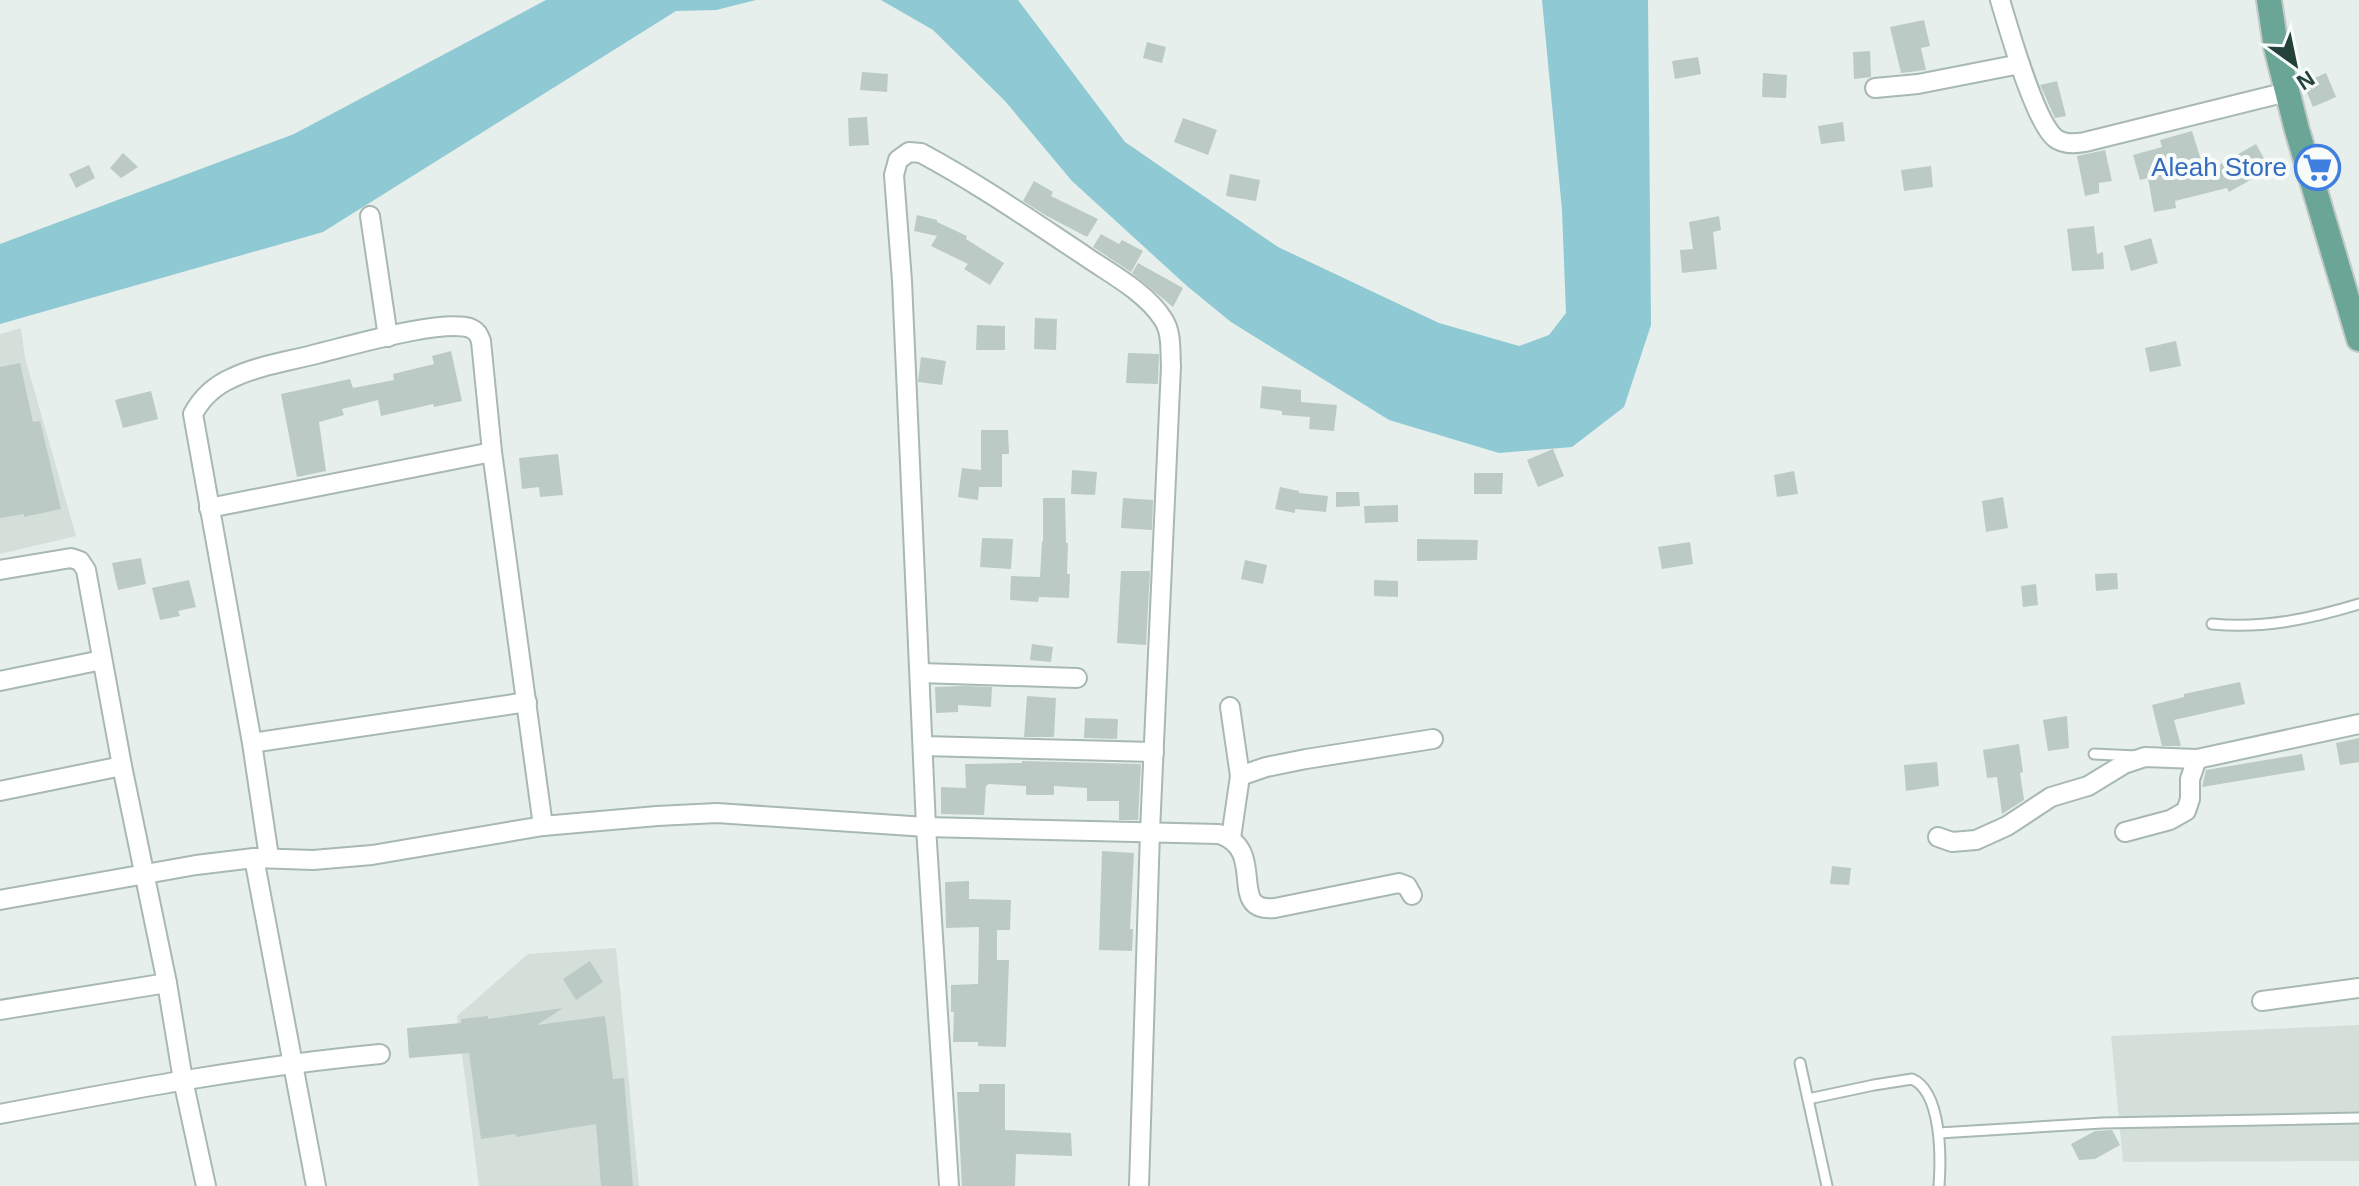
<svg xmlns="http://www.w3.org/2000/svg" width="2359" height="1186" viewBox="0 0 2359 1186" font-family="Helvetica,sans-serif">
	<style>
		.built { fill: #d4dfda }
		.water { fill: #8ec9d4 }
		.building { fill: #bbcac4 }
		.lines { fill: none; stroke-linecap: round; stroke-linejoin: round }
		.lane-casing { stroke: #a8b8b2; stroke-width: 13 }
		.street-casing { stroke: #a8b8b2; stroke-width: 22 }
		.primary-casing { stroke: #c2cac8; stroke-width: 28 }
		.lane { stroke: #fff; stroke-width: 9 }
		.street { stroke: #fff; stroke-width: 18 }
		.primary { stroke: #6aa596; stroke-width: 24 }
		.labels { text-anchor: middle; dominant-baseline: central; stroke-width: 8; stroke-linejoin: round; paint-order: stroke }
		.shop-label { font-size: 26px; fill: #366cbe; stroke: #f7fbf9; text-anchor: end }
	</style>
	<rect width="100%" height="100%" fill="#e6efeb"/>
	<g class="built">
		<polygon points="21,328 25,358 76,536 0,554 0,334"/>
		<polygon points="616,948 639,1186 479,1186 457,1016 528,954"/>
		<polygon points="2359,1025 2359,1161 2123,1162 2111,1036"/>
	</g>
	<g class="water">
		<polygon points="546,0 756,0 716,10 676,11 323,232 0,324 0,244 294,134"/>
		<polygon points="881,0 1018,0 1125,142 1278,247 1439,323 1519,346 1549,335 1566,313 1562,210 1542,0 1648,0 1651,325 1624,407 1572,447 1499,453 1389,420 1231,322 1187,286 1072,181 1005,101 933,30"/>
	</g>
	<g class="building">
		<polygon points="1924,20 1930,46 1921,48 1926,70 1901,73 1890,27"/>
		<polygon points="1147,42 1166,47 1162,63 1143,58"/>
		<polygon points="1870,51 1871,77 1854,79 1853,52"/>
		<polygon points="1698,57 1701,74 1675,79 1672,61"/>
		<polygon points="862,72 888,74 887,92 860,90"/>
		<polygon points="1763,73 1787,75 1786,98 1762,97"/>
		<polygon points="2326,73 2336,97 2313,107 2303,83"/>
		<polygon points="2057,81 2066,116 2055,118 2040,85"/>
		<polygon points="867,117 869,145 849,146 848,118"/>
		<polygon points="1183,118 1217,130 1208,155 1174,142"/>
		<polygon points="1843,122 1845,141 1821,144 1818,126"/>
		<polygon points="2192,131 2205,173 2256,144 2270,169 2229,192 2227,188 2175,201 2176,208 2154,212 2148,178 2140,180 2133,155 2162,147 2160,140"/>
		<polygon points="2105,150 2112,181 2099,183 2099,193 2085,196 2077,156"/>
		<polygon points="123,153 138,167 121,178 110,168"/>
		<polygon points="89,165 95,178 76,188 69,174"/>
		<polygon points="1931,166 1933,187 1904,191 1901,170"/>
		<polygon points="1230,174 1260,180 1256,201 1226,196"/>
		<polygon points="1034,181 1053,192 1051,196 1098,219 1087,237 1045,215 1023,201"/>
		<polygon points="917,215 937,220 937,222 967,236 966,239 1004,263 990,285 964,269 968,264 931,246 937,236 914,231"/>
		<polygon points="1719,216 1721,230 1713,232 1717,269 1682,273 1680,250 1693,249 1689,222"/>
		<polygon points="2094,226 2097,254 2103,252 2104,269 2072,271 2067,229"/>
		<polygon points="1101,234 1119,244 1122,240 1143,251 1131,272 1093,247"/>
		<polygon points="2151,238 2158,263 2131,271 2124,246"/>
		<polygon points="1138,263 1183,288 1173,307 1132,273"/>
		<polygon points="1035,318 1057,319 1056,350 1034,349"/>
		<polygon points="977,325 1005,326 1005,350 976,350"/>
		<polygon points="2176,341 2181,366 2150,372 2145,348"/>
		<polygon points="451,351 462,401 434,407 433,404 381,416 378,400 342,409 344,415 319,422 326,471 297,477 281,394 350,379 353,388 394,380 393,374 434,364 432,356"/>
		<polygon points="1128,353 1159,354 1158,384 1126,383"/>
		<polygon points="921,357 946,361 942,385 918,382"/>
		<polygon points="20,363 33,422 40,421 61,509 24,517 24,514 0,518 0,367"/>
		<polygon points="1262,386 1301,390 1301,402 1337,405 1334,431 1309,429 1310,417 1282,415 1282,411 1260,408"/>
		<polygon points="151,391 158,419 123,428 115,400"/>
		<polygon points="981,430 1008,430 1009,454 1002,454 1002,487 979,487 978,500 958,497 962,468 981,470"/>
		<polygon points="1553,449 1564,476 1538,487 1527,460"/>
		<polygon points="558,454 563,495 540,497 539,487 522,489 519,458"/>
		<polygon points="1072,470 1097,472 1095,495 1071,494"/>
		<polygon points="1794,471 1798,494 1777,497 1774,475"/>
		<polygon points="1474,473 1503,473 1502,494 1474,494"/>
		<polygon points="1280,487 1299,491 1299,493 1328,496 1326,512 1295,509 1295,513 1275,509"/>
		<polygon points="1336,492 1359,492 1360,506 1336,507"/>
		<polygon points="2003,497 2008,528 1986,532 1982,501"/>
		<polygon points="1043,498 1065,498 1066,543 1068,543 1067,574 1070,574 1069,598 1039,597 1038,602 1010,600 1011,576 1040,577 1042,541 1043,542"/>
		<polygon points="1123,498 1153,500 1152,530 1121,528"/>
		<polygon points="1398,505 1398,522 1365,523 1364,506"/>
		<polygon points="982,538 1013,539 1011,569 980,567"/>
		<polygon points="1417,539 1478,540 1477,560 1417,561"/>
		<polygon points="1690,542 1693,564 1662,569 1658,547"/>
		<polygon points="141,558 146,584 118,590 112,563"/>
		<polygon points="1245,560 1267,565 1263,584 1241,579"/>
		<polygon points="1121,571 1150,571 1146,645 1117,643"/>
		<polygon points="2117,573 2118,589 2096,591 2095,574"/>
		<polygon points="189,580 196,607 178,611 180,616 160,620 152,588"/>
		<polygon points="1374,580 1398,581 1398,597 1374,596"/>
		<polygon points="2036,584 2038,605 2023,607 2021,586"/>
		<polygon points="1032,644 1053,647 1051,662 1030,660"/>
		<polygon points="2240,682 2245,704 2174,720 2181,746 2162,746 2152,705 2184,697 2184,694"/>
		<polygon points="963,686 992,687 991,707 958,705 958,712 936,713 935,687"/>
		<polygon points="1027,696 1056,698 1054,737 1024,737"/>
		<polygon points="2067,716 2069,748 2048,751 2043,720"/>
		<polygon points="1085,718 1118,719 1117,739 1084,738"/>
		<polygon points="2359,738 2359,762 2340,765 2336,743"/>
		<polygon points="2019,744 2023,772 2020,773 2024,800 2002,814 1997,777 1987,778 1983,750"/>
		<polygon points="2302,754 2305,770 2202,787 2206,770"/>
		<polygon points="1022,761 1141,764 1138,820 1119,820 1119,801 1087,801 1087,788 1054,786 1054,795 1026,795 1026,786 989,784 986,786 984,815 941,814 941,787 966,788 965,764 1022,763"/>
		<polygon points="1937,762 1939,786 1906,791 1904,765"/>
		<polygon points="1102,851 1134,853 1130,929 1133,929 1132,951 1099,950"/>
		<polygon points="1832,866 1851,868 1849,885 1830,884"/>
		<polygon points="969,881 969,899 1011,900 1010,930 997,930 997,960 1009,960 1006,1047 978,1046 978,1042 953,1042 954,1012 951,1012 951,985 978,984 979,927 946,928 945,882"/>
		<polygon points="590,961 603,982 576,1000 563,979"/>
		<polygon points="563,1008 537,1025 605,1016 613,1079 624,1078 633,1186 601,1186 596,1124 516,1137 515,1134 481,1139 469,1053 409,1058 407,1028 461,1023 461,1019 488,1016 488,1019"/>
		<polygon points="979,1084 1005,1084 1005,1130 1071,1133 1072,1156 1016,1154 1015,1186 962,1186 957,1092 979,1092"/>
		<polygon points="2112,1130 2120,1145 2095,1159 2079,1160 2071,1144 2095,1131"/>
	</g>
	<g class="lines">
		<defs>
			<g id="lane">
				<path d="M2212,624C2263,629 2310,619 2359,604"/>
				<polyline points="2094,754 2137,756"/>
				<polyline points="1800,1063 1827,1186"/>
				<path d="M1808,1099L1874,1085L1912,1079C1942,1092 1941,1158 1939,1186"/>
				<polyline points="1939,1133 2102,1123 2359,1118"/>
			</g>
			<g id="street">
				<path d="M2000,0C2009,29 2034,120 2055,138C2064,145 2075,144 2085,142L2287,92"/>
				<polyline points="1875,88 1918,84 2020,64"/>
				<polyline points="370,216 388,337"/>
				<polyline points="209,508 492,452"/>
				<polyline points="0,570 71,558 80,561 86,570 122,766 167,983 183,1080 206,1186"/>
				<polyline points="920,673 1077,678"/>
				<polyline points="0,681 102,660"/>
				<polyline points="1230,707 1240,776 1231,838"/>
				<polyline points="252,743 527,702"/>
				<polyline points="923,746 1154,752"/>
				<polyline points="1240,776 1266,767 1306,759 1433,739"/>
				<polyline points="0,791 122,766"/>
				<polyline points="2125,832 2170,820 2186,811 2190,799 2190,779 2197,759"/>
				<polyline points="1938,837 1952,842 1976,840 2007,826 2051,797 2088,786 2124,764 2145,757 2197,759 2359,724"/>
				<path d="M269,857L252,743L193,414C202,397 214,386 232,378C259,365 291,361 320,353C353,345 441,319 470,328C477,331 479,335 481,341L492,452L543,826"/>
				<polyline points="254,858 316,1186"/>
				<path d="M0,900L196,865L254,858L313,860L372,855L543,826L657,816L717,813L926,827L1219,834C1269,850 1225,913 1275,908L1399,883L1407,886L1412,895"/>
				<polyline points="2262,1001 2359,988"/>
				<polyline points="0,1010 167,983"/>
				<path d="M0,1114C126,1090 252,1066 380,1054"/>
				<path d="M949,1186L926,827L902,281L894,175L898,160L909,152L921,153C977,183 1029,219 1082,254C1109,273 1145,291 1163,319C1172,332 1170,351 1171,366L1150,831L1139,1186"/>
			</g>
			<polyline id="primary" points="2269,0 2276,47 2297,130 2359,339"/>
		</defs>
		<use href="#lane" class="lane-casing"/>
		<use href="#street" class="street-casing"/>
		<use href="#primary" class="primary-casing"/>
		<use href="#lane" class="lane"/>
		<use href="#street" class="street"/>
		<use href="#primary" class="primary"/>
	</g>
	<defs>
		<symbol id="supermarket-ring" viewBox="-11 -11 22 22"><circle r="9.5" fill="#f7fbf9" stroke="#3f7fe0" stroke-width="1.5"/><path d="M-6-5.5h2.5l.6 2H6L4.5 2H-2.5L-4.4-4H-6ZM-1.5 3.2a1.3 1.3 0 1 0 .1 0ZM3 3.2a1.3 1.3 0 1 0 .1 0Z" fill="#3f7fe0"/></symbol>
	</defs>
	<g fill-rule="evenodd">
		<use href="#supermarket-ring" x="2292" y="142" width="51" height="51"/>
	</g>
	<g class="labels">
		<g class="shop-label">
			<text x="2287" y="167">Aleah Store</text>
		</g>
	</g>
	<g transform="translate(2295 64) rotate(147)" stroke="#f7fbf9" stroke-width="6" paint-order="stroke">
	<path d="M0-6L14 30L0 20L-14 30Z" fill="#24423a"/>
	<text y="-12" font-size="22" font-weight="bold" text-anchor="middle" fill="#24423a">N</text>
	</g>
</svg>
